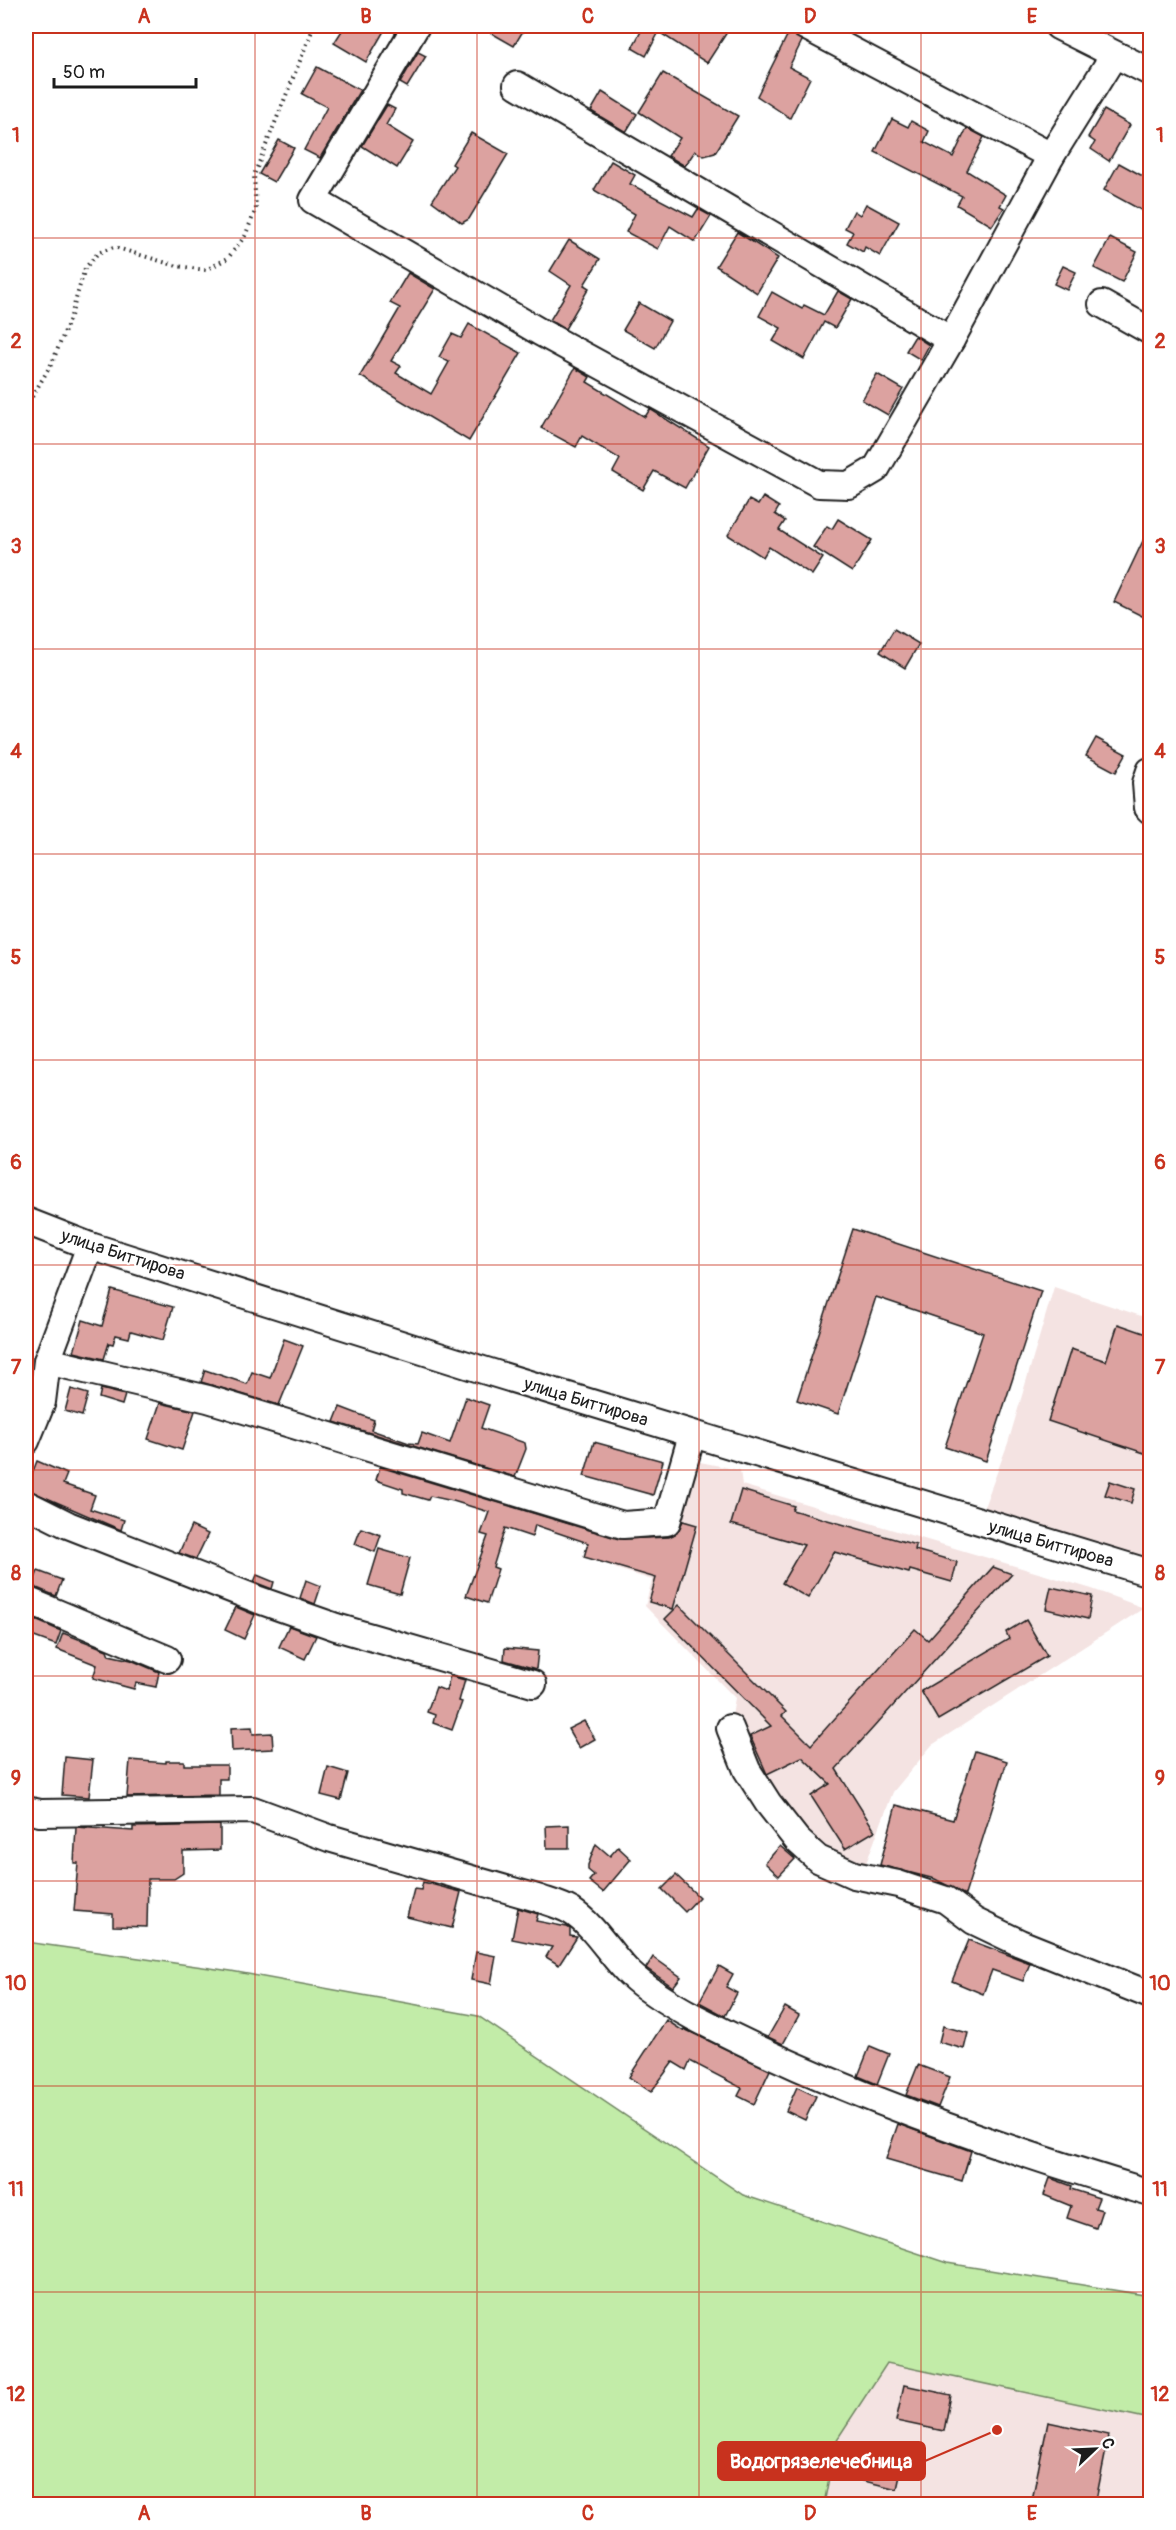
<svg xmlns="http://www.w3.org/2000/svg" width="1176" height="2530" viewBox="0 0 1176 2530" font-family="Pangolin,sans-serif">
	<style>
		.built { fill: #f4e3e2 }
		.green { fill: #c2eca8; stroke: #6f8462; stroke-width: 1.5 }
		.building { fill: #dca2a0; stroke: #1c1c1c; stroke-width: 1.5 }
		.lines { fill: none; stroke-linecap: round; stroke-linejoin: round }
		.minor-casing { stroke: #1c1c1c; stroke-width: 30 }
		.path { stroke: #1c1c1c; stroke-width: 4; stroke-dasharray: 1.5 4.5; stroke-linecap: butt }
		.minor { stroke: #fff; stroke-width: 26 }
		.grid { fill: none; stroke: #c8321e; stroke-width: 1.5; stroke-opacity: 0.55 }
		.labels { text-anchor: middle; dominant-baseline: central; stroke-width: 4.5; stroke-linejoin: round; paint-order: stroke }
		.street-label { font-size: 18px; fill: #1c1c1c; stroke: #fff }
		.leader { fill: none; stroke: #c8321e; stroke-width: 2 }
		.callout-dot { fill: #c8321e; stroke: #fff; stroke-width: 2 }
		.callout { fill: #c8321e; stroke: #c8321e; stroke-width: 2 }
		.callout-label { font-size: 20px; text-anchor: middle; font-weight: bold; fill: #fff }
		.neatline { fill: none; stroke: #c8321e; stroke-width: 2 }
		.grid-label { font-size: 20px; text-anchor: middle; font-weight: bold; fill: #c8321e }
	</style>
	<rect width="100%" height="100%" fill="#fff"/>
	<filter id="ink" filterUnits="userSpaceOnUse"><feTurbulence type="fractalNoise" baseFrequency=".0167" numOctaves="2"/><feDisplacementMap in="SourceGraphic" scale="12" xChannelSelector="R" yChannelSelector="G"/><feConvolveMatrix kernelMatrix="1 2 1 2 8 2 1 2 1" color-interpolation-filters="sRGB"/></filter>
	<g filter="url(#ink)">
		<g class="built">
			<polygon points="1054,1287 1150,1319 1150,1573 978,1523 1008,1443"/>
			<polygon points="685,1459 740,1470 742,1485 1092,1589 1144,1608 932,1745 893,1792 865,1866 818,1859 730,1728 735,1698 645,1606 652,1580 614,1568 623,1525 667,1522"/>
			<polygon points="887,2363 1150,2419 1150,2504 824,2504 836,2441"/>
		</g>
		<polygon class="green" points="26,1942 231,1971 478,2016 743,2195 947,2263 1150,2296 1150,2419 887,2363 836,2441 824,2504 26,2504"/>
		<g class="building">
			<polygon points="345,26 375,26 384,31 366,62 334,43"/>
			<polygon points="479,26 526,26 514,46"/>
			<polygon points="644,26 731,26 707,63 659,32 646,56 632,48"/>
			<polygon points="790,30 802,41 789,67 810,78 790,118 757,96"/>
			<polygon points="418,52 426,56 407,87 400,83"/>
			<polygon points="317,67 360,90 320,158 304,150 327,107 302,94"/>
			<polygon points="663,73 738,116 715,153 704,156 695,151 685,166 668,156 680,138 639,112"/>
			<polygon points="602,92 637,114 626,132 591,111"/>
			<polygon points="387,105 395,109 386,125 413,142 397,168 362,146"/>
			<polygon points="1104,110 1130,125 1109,161 1091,149 1095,142 1088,137"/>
			<polygon points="892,119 908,127 911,121 929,131 924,142 953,157 967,128 984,137 967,171 1006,195 1000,206 1004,208 992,226 957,205 962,196 875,152"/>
			<polygon points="471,133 508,154 469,219 462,223 432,201 455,166 452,164"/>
			<polygon points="279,140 294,148 274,182 259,174"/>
			<polygon points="611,161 635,175 630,184 693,217 698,209 711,216 695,242 670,226 658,249 626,232 635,214 594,190"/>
			<polygon points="1119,163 1150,180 1150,215 1104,190"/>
			<polygon points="866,204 899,222 880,256 865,247 863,252 847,243 853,232 845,228 854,211 860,215"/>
			<polygon points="737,232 778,258 757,293 716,266"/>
			<polygon points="1110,238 1137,252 1122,282 1094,268"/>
			<polygon points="569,240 600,259 584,285 589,288 565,329 550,320 571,285 550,271"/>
			<polygon points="1063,266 1076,272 1067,290 1054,284"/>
			<polygon points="408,273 435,289 391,361 401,366 396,373 431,394 449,362 439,357 452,334 461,338 469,324 521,353 469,441 360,376 400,308 390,303"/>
			<polygon points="838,291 852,299 835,328 824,322 804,359 773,341 781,328 759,316 772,292 802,309 804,305 824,315"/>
			<polygon points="639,303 670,321 655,348 623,330"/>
			<polygon points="915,336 929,345 921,360 906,351"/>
			<polygon points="575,368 590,377 587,382 645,417 650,409 709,446 685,488 654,471 643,490 613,472 620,459 582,436 576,447 541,428"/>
			<polygon points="877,374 903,389 888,415 862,400"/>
			<polygon points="763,497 779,507 775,514 785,521 779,530 823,558 812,575 769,547 763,557 728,535 749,500 758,505"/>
			<polygon points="838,519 872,540 852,572 813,547 827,526 832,529"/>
			<polygon points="1150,526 1150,620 1114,602"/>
			<polygon points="894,629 919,644 905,668 880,652"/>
			<polygon points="1096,738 1126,754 1116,772 1086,756"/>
			<polygon points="853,1229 1041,1291 986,1461 945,1447 983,1333 876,1297 838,1414 797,1400"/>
			<polygon points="112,1290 173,1307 163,1340 131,1331 129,1338 116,1335 113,1344 109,1343 104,1359 74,1352 83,1320 102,1326"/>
			<polygon points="1118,1324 1150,1335 1150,1455 1048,1421 1071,1349 1106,1361"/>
			<polygon points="284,1339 303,1346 279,1405 201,1382 205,1370 247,1384 252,1372 270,1378"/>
			<polygon points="71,1389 88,1394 82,1416 65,1411"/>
			<polygon points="101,1389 125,1395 122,1405 99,1398"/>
			<polygon points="466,1397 489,1405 481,1428 525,1443 526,1449 515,1477 334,1422 340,1407 374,1420 371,1430 409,1443 418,1444 422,1433 450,1443"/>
			<polygon points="160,1403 195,1411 182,1450 148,1439"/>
			<polygon points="594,1442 663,1461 653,1495 584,1476"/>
			<polygon points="37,1461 67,1474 63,1484 95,1495 90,1509 124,1520 121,1530 26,1489"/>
			<polygon points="380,1467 619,1539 669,1537 677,1533 683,1521 697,1525 673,1609 649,1602 656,1578 584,1557 588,1543 535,1525 532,1537 505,1528 493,1567 498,1569 487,1603 466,1596 488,1536 481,1534 489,1512 453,1501 430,1496 428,1500 403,1493 403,1489 376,1480"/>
			<polygon points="1110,1481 1135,1489 1131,1503 1105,1495"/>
			<polygon points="741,1490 794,1506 792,1510 916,1545 915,1550 957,1562 952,1582 910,1570 909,1573 834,1552 808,1598 782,1583 804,1545 731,1524"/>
			<polygon points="191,1526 208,1534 196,1559 179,1553"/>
			<polygon points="361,1528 381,1535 375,1552 355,1544"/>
			<polygon points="379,1549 410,1558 400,1594 368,1585"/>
			<polygon points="993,1567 1012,1574 836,1769 875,1831 845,1849 811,1796 830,1784 802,1757 767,1774 750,1736 771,1726 665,1619 679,1605 786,1712 782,1716 811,1745 915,1629 928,1640"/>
			<polygon points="38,1571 62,1580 56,1596 32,1586"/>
			<polygon points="257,1575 274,1582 272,1589 254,1582"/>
			<polygon points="306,1580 321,1586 315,1604 300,1598"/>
			<polygon points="1051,1587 1092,1596 1088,1619 1046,1609"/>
			<polygon points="236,1607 255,1615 244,1639 225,1630"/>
			<polygon points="26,1616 61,1631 56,1645 26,1634"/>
			<polygon points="1026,1620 1047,1656 938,1720 921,1691 1009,1639 1006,1632"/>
			<polygon points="289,1626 316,1636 305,1659 279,1647"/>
			<polygon points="63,1633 107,1650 109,1655 131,1660 159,1672 156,1687 136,1683 134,1689 93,1678 97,1665 57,1649"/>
			<polygon points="505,1648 538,1651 536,1669 504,1660"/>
			<polygon points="450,1676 465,1680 459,1701 462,1702 452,1730 433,1723 435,1715 427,1712 436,1687 446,1691"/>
			<polygon points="584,1721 595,1739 579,1748 568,1729"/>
			<polygon points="252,1727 253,1734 272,1733 273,1749 232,1751 231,1728"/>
			<polygon points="975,1751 1007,1761 965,1895 935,1879 880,1865 896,1805 953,1820"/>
			<polygon points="65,1757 93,1760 89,1797 62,1795"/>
			<polygon points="130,1760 166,1763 166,1761 184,1761 184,1765 227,1765 227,1779 219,1779 219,1795 127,1797"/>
			<polygon points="328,1767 348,1773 341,1800 321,1795"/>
			<polygon points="220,1825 220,1850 183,1851 183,1873 174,1879 148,1879 147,1927 113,1926 113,1914 74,1911 78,1863 74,1863 76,1827 133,1831 133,1827"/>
			<polygon points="569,1825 569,1848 547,1848 546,1826"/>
			<polygon points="596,1844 610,1856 618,1847 631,1859 603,1892 589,1881 594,1875 588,1870 588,1865"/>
			<polygon points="780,1846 795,1859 779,1876 765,1863"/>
			<polygon points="676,1875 699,1897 685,1912 662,1889"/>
			<polygon points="423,1882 461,1892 452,1928 407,1917 414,1889 421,1890"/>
			<polygon points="518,1908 538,1914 536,1921 567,1927 570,1929 570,1936 577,1937 559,1965 546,1957 552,1947 512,1939"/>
			<polygon points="969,1940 1030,1963 1023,1981 992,1970 983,1994 952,1981"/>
			<polygon points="476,1952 496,1956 491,1984 471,1980"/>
			<polygon points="653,1957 681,1977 673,1987 646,1968"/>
			<polygon points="719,1966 733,1974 726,1987 737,1993 725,2016 699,2002"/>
			<polygon points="785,2007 799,2015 783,2044 768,2037"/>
			<polygon points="666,2020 683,2031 684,2029 770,2070 754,2104 738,2096 742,2088 690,2061 686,2070 673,2062 651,2092 629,2077"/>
			<polygon points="943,2026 968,2033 964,2049 939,2042"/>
			<polygon points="870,2046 889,2054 877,2084 858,2076"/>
			<polygon points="918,2065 950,2077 938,2107 906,2095"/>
			<polygon points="797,2087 816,2096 805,2120 786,2111"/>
			<polygon points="898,2124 971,2151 962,2181 886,2159"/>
			<polygon points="1050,2178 1072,2186 1071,2189 1099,2198 1095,2208 1102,2210 1096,2228 1067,2218 1071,2206 1044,2195"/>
			<polygon points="904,2385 951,2395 944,2431 896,2421"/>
			<polygon points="1048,2422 1109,2435 1095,2505 1031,2505"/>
			<polygon points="868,2445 905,2453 897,2489 860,2480"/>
		</g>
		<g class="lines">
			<defs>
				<g id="minor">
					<polyline points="416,26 313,200 540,332 819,484 849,485 876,469 951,340 1051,156 1114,55"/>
					<polyline points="805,26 1051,156"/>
					<polyline points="1058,26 1150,72"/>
					<polyline points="517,85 951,340"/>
					<polyline points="1102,304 1150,331"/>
					<polyline points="1150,771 1146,783 1148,808 1150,810"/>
					<polyline points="26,1221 90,1246 483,1370 1150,1573"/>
					<polyline points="47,1361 208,1399 623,1525 667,1522 692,1435"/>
					<polyline points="26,1441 42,1402 47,1361 90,1246"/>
					<polyline points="26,1504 68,1525 259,1600 336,1627 533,1684"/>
					<polyline points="26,1600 167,1659"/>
					<polyline points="730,1728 747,1770 768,1803 797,1840 818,1859 854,1875 898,1884 946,1900 974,1921 1020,1943 1150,1995"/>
					<path d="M26,1810L40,1813L253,1810L329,1838L537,1898C548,1902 561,1905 571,1911C596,1927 609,1954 630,1974C648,1991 672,2005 694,2017C839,2093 994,2146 1150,2193"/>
				</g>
			</defs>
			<use href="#minor" class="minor-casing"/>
			<polyline class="path" points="26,407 52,363 71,316 85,268 98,253 114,247 177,266 206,270 228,258 245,236 256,209 254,175 314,26"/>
			<use href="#minor" class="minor"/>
		</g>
	</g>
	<path class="grid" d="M255,26V2504M477,26V2504M699,26V2504M921,26V2504M26,238H1150M26,444H1150M26,649H1150M26,854H1150M26,1060H1150M26,1265H1150M26,1470H1150M26,1676H1150M26,1881H1150M26,2086H1150M26,2292H1150"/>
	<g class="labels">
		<g class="street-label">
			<text transform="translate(123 1255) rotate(18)">улица Биттирова</text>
			<text transform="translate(586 1402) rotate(17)">улица Биттирова</text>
			<text transform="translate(1051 1544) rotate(16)">улица Биттирова</text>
		</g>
	</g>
	<path class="leader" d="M997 2430L925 2461"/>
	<circle class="callout-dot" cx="997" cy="2430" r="6"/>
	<rect class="callout" x="718" y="2442" width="207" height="38" rx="6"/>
	<g class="callout-label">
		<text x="821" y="2468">Водогрязелечебница</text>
	</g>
	<rect width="1176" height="2530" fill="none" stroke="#fff" stroke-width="66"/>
	<g transform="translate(1095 2449) rotate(67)" stroke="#ffffff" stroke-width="4.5" paint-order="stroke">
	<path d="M0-4.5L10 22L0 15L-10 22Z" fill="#1c1c1c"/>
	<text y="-9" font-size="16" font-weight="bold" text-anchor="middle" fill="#1c1c1c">С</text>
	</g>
	<path d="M54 78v9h142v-9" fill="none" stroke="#1c1c1c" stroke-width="3"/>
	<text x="63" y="78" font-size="18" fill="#1c1c1c" stroke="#ffffff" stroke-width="4.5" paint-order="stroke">50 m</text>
	<rect x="33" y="33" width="1110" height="2464" class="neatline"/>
	<g class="grid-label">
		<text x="144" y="23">A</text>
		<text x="366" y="23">B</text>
		<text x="588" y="23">C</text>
		<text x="810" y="23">D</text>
		<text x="1032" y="23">E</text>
		<text x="16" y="142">1</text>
		<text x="1160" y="142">1</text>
		<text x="16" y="348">2</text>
		<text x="1160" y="348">2</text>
		<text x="16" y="553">3</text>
		<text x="1160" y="553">3</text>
		<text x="16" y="758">4</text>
		<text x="1160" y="758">4</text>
		<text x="16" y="964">5</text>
		<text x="1160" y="964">5</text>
		<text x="16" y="1169">6</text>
		<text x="1160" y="1169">6</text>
		<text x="16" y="1374">7</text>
		<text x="1160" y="1374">7</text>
		<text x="16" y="1580">8</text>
		<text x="1160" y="1580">8</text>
		<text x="16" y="1785">9</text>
		<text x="1160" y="1785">9</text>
		<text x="16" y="1990">10</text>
		<text x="1160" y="1990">10</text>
		<text x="16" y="2196">11</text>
		<text x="1160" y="2196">11</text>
		<text x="16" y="2401">12</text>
		<text x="1160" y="2401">12</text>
		<text x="144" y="2520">A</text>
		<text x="366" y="2520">B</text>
		<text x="588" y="2520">C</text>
		<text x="810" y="2520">D</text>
		<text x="1032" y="2520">E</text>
	</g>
</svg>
